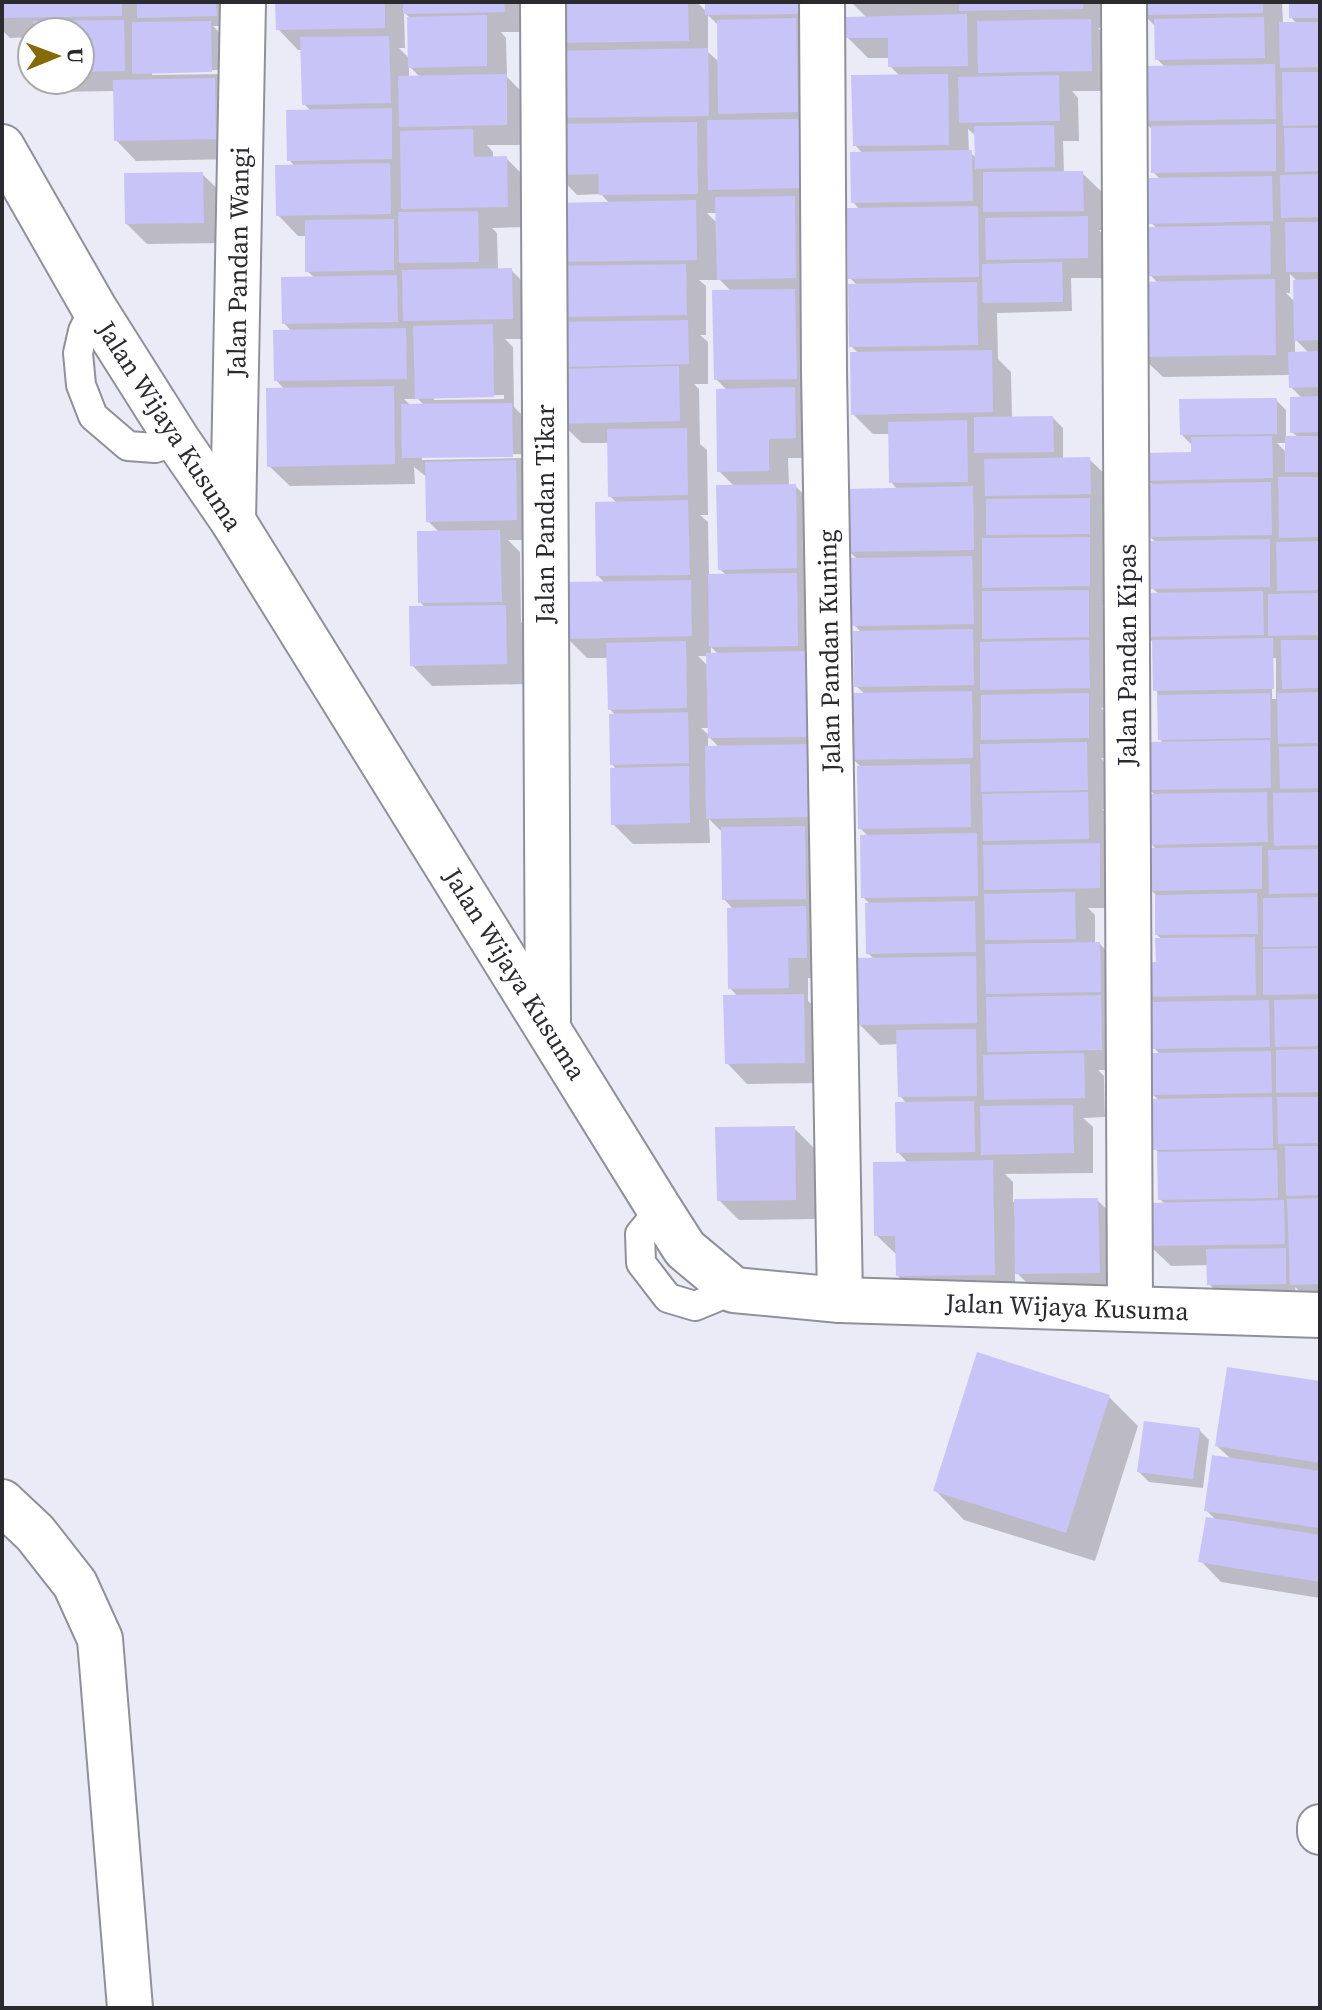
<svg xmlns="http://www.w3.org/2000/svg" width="1322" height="2010" viewBox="0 0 1322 2010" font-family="'Source Serif 4',serif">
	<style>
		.shadow { fill: #0003; fill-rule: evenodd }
		.building { fill: #c8c4f8 }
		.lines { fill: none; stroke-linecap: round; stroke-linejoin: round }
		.service-casing { stroke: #90909b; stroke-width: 32 }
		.minor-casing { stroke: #90909b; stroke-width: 48 }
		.service { stroke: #fff; stroke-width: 28 }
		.minor { stroke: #fff; stroke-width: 44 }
		.labels { text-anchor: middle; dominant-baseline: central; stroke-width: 6; stroke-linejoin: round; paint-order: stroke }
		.street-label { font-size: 26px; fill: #2b2b2f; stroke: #fff }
	</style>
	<rect width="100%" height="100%" fill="#ebeaf7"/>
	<g class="shadow">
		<path d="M2,2H225L226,26H213L231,44L236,159L136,161L116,140L115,91L56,92L44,80H80V32H32V37L10,38L2,30ZM222,70V74L152,75V71Z"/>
		<path d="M277,2H524V32H501L506,38L507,77L526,96L527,145H487L493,152V158H506L527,179L528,227L492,228L497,233L498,270H511L531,290L532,339H505L513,347L514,407L532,425L537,540H508L520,552L521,622L526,627L527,684L432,686L412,665L426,608L420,602L440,533L428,521V478L414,467L415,484L290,486L269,466L285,390L276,380L292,332L284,323L315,278L307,271V236H298L278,215L296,167L289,160L311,111L304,104L303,50H298L278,29ZM404,12L409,17L410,59L399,48H405ZM409,66L420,77H409ZM504,395V399L434,400V396ZM404,399H418L425,406H411ZM523,454V458L422,460V456Z"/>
		<path d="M557,2H817L816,458H788L789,486H795L816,506L827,977L808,978V1001L824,1016L825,1083L747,1084L727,1063L738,997L730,988L734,910L724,899L723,833L709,819L710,843L633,844L613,824L617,770L612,764L616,716L610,709L609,658H587L567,638L605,583L598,576L617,503L610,496L609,443H582L561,423L558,262L610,204L601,194L577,195L557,174L568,53L558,43ZM698,3H707V12ZM708,15L719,26L720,63L708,52ZM707,213H717L718,224ZM699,280H720L732,292L716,379L727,390L719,471L735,487L720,569L727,576H709L708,522L700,515H708L707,450L700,444L699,389L694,384H708V342L700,335H706V286ZM711,647L719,655H711ZM698,656H708V666ZM701,728H709L710,736ZM708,736L720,748H708Z"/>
		<path d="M851,2H1102L1103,28H1098L1111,41V91H1072L1078,98L1079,141H1063L1064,173H1082L1103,193V230H1099L1107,239L1108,278H1071L1072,311L997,313L998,359L1011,372L1012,419L1053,418L1063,428V459H1089L1110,479V514H1103L1109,520L1110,553H1104L1109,559L1110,605L1102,606L1108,612L1109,657H1104L1109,662L1110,708H1101L1108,715L1109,758H1101L1107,765L1108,809H1102L1108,815L1120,908H1088L1095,915V944H1100L1120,965L1122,1070H1098L1104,1076L1105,1117L1083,1118L1093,1127V1173L1005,1174L1013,1182V1202L1097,1200L1118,1220L1119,1293L1038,1294L1015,1271V1294L918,1296L898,1276V1256L876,1235L909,1164L898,1152L907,1104L900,1096L899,1044L880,1045L859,1024L874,959L868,953L870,904L863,897L869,837L860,828L862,768L853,759L866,695L856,686L862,633L854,625L858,560L849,551L898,490L891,482L890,434H873L853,414L859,354L851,346L858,286L850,278L860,210L853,202L863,154L855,145L900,76L890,66V58H868L848,38L867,18ZM968,129L977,137V158L969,152Z"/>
		<path d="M1143,2H1282L1283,24H1297L1291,17V2H1320V1304H1313L1295,1287L1296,1293L1219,1294L1209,1284L1208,1265L1171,1266L1150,1246L1166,1205L1160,1199L1159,1153L1155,1149L1160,1101L1152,1094L1161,1055L1154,1048V1009L1141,996L1158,964L1163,940L1157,935V896L1151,890L1157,850L1151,844L1156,796L1150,790L1164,744L1160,739L1154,643L1147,636L1160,595L1153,589L1157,543L1150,537L1154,486L1147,480L1193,454L1192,445L1182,435L1276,400L1286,410V438H1299L1292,432L1302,398L1291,387L1290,375L1163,377L1142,357L1158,283L1150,275L1158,229L1151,223L1161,180L1153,172V130L1143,121L1166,68L1157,59V28L1143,14ZM1290,274L1298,282L1295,302L1286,293H1290ZM1295,339L1310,354H1295ZM1277,443H1287V453ZM1272,658H1276V699H1272Z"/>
		<polygon points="202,174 223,194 224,243 147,244 127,224"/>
		<polygon points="794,1128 814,1148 816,1219 739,1220 719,1200"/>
		<polygon points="1320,1383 1320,1598 1221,1582 1201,1561 1216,1520 1206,1510 1232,1460 1217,1446"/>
		<polygon points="1109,1397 1138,1426 1095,1561 964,1520 935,1490"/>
		<polygon points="1199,1430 1209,1440 1203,1488 1149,1482 1139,1472"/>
	</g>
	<g class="building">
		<polygon points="2,2 122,2 122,16 2,18"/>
		<polygon points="137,2 216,2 217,16 137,18"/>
		<polygon points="275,2 385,2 385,28 276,30"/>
		<polygon points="403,2 504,2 505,12 403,14"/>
		<polygon points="555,2 688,2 689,41 556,43"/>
		<polygon points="705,2 798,2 798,14 705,15"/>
		<polygon points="959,2 1083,2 1083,9 959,11"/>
		<polygon points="1141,2 1263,2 1263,13 1141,15"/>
		<rect x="1289" y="2" width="31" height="16"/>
		<polygon points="967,14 968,66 888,67 888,38 846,38 846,17"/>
		<polygon points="487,15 487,66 408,68 407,17"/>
		<polygon points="1264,17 1265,58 1155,60 1154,19"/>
		<polygon points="796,18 798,112 718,114 717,20"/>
		<polygon points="1091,19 1092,71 978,73 977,21"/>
		<polygon points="124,20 125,71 80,72 80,32 33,32 33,21"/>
		<polygon points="211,21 212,72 132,74 132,22"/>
		<polygon points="1279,22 1320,22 1320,67 1280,68"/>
		<polygon points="389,36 391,103 302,105 300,37"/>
		<polygon points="708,48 709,116 553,118 552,51"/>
		<polygon points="1275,64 1276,119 1141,121 1140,66"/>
		<polygon points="1282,72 1320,72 1320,125 1283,126"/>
		<polygon points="507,74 507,125 399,127 398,76"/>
		<polygon points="948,74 949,145 853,146 851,75"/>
		<polygon points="1059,75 1060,121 959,123 958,77"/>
		<polygon points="215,78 216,139 114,141 113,80"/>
		<polygon points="392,108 392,159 287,161 286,110"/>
		<polygon points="801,119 802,188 708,190 707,120"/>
		<polygon points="697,122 698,194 599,195 598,174 555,175 554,124"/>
		<polygon points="1276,124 1276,171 1151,173 1151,126"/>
		<polygon points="1054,125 1055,167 975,169 974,126"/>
		<polygon points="1284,128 1320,128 1320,171 1285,172"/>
		<polygon points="473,129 474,157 507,156 508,207 401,209 400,131"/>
		<polygon points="972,150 973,201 851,203 850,152"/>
		<polygon points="390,163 391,214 276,216 275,165"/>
		<polygon points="1083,171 1084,211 983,212 983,172"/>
		<polygon points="203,172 204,223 125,224 124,173"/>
		<polygon points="1320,174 1320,217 1281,218 1280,175"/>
		<polygon points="1272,176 1273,221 1149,224 1149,178"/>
		<polygon points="795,196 796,278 717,280 715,197"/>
		<polygon points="696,200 697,260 556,262 555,203"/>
		<polygon points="978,206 979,277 848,279 847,208"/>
		<polygon points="478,211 479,262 399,263 398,212"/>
		<polygon points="1088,216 1088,258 986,260 985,218"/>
		<polygon points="394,219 394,270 305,272 305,220"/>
		<polygon points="1285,222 1320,222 1320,272 1286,272"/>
		<polygon points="1270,225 1271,274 1148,276 1147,227"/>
		<polygon points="1062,262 1063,302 983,303 982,264"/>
		<polygon points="686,264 687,315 556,317 555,266"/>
		<polygon points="512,268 513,319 403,321 402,270"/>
		<polygon points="397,275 398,322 282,324 281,277"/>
		<polygon points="1275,279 1276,355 1140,357 1139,282"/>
		<polygon points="1320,279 1320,340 1294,341 1293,280"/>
		<polygon points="977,282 978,345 849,347 848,284"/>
		<polygon points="795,289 797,379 714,380 712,290"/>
		<polygon points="688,320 689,364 560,367 559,322"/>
		<polygon points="493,324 494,397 415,399 413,326"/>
		<polygon points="406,328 407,379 274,381 273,330"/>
		<polygon points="992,350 993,412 851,415 850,352"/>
		<polygon points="1320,351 1320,387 1289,388 1288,352"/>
		<polygon points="679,366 680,421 559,424 558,369"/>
		<polygon points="394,386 395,464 267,467 266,388"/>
		<polygon points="795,387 796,438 769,439 769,471 717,472 716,389"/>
		<polygon points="1320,396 1320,432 1290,433 1290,397"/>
		<polygon points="1277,398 1277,434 1180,435 1179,399"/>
		<polygon points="512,403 513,457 402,458 401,404"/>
		<polygon points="1053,416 1054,452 974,453 974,417"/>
		<polygon points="967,420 968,482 889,483 888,422"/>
		<polygon points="687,428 688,495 608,497 607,429"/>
		<polygon points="1272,436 1273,478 1145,481 1145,453 1191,452 1191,437"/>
		<rect x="1285" y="436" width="35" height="36"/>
		<polygon points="1090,457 1091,494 985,496 984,459"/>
		<polygon points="516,460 517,520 426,522 425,462"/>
		<polygon points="1278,477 1320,477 1320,537 1279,538"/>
		<polygon points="1271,482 1272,535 1148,537 1147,484"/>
		<polygon points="796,484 797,568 718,570 716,485"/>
		<polygon points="973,486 974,550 847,552 846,489"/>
		<polygon points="1090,498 1090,534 986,535 986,499"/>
		<polygon points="688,500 690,575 596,576 595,502"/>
		<polygon points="500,530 502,602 418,603 417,531"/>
		<polygon points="1090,537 1090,586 982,588 982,538"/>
		<polygon points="1270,539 1270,587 1151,589 1150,541"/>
		<polygon points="1320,541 1320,590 1277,591 1276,542"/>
		<polygon points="972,556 974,624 852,626 851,558"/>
		<polygon points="797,573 798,646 709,647 708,574"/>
		<polygon points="691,580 692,636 565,639 564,582"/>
		<polygon points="1089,590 1089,637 982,639 982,591"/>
		<polygon points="1263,591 1264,635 1145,637 1145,593"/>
		<polygon points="1320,593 1320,635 1268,636 1268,594"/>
		<polygon points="506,605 507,664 410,666 409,606"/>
		<polygon points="973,629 974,685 854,687 853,631"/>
		<polygon points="1273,638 1274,689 1153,691 1152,640"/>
		<polygon points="1089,640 1090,688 980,690 980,642"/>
		<polygon points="1281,640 1320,640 1320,688 1282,689"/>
		<polygon points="686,641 687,708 608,710 606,643"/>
		<polygon points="809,651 811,737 708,738 706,653"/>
		<polygon points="972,691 973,758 851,760 850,693"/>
		<polygon points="1320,692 1320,743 1278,744 1277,693"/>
		<polygon points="1089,693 1089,738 981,740 981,695"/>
		<polygon points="1270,693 1271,738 1158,740 1157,695"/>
		<polygon points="688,712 689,763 610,765 609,714"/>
		<polygon points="1270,740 1271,788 1148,790 1147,742"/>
		<polygon points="1087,742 1088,790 981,792 980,744"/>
		<polygon points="807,744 808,817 706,819 705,746"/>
		<polygon points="1320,746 1320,788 1280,789 1279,747"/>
		<polygon points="970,764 971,827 858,829 857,766"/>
		<polygon points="689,766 690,823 611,825 610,768"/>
		<polygon points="1088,792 1089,839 983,841 982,794"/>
		<polygon points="1267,792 1268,842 1149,845 1148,794"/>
		<polygon points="1320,792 1320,845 1274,846 1273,793"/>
		<polygon points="805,826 806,899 722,900 721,827"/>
		<polygon points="977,833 978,896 861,898 860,835"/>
		<polygon points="1100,843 1100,888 984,890 983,845"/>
		<polygon points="1262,846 1262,889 1149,891 1148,848"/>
		<polygon points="1320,849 1320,893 1269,894 1268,850"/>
		<polygon points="1075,892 1076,939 985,940 984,894"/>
		<polygon points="1257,893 1258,934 1155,935 1155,895"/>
		<polygon points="1320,897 1320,946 1263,947 1263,898"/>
		<polygon points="975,901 976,952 866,954 865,903"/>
		<polygon points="806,906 807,958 788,958 789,988 728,989 727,908"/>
		<polygon points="1255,937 1256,995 1139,997 1139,962 1156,962 1155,938"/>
		<polygon points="1100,942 1101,992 986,994 985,944"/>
		<polygon points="1320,948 1320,994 1263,995 1263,949"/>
		<polygon points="976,956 977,1023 858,1025 856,958"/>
		<polygon points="804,994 805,1063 725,1064 723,995"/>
		<polygon points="1101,995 1102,1050 987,1052 986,997"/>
		<polygon points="1320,999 1320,1046 1275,1047 1274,1000"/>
		<polygon points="1269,1000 1270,1047 1152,1049 1152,1002"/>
		<polygon points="976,1029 977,1096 898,1097 896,1030"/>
		<polygon points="1320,1049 1320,1092 1276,1093 1276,1050"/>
		<polygon points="1271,1051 1272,1093 1150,1095 1150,1053"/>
		<polygon points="1084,1053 1085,1098 984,1100 983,1055"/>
		<polygon points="1272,1097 1273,1148 1153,1150 1152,1099"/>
		<polygon points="1277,1097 1320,1097 1320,1143 1278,1144"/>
		<polygon points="974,1101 975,1152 896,1153 895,1102"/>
		<polygon points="1073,1105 1074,1153 981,1155 980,1106"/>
		<polygon points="795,1126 796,1200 717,1201 715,1127"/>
		<polygon points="1285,1146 1320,1146 1320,1195 1286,1196"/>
		<polygon points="1277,1150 1278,1198 1158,1200 1157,1152"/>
		<polygon points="993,1160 995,1275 896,1276 895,1236 874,1236 873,1162"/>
		<polygon points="1098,1198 1100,1273 1015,1274 1014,1199"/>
		<polygon points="1320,1198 1320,1284 1290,1285 1287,1199"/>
		<polygon points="1284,1200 1285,1244 1148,1246 1148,1203"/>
		<polygon points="1286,1248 1286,1284 1207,1285 1206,1249"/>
		<polygon points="977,1352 1110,1395 1066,1533 933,1491"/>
		<polygon points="1227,1367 1320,1381 1320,1463 1215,1446"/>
		<polygon points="1144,1421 1200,1428 1193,1479 1137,1472"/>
		<polygon points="1212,1455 1320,1471 1320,1528 1204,1511"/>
		<polygon points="1206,1517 1320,1535 1320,1582 1198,1562"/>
	</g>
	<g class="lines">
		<defs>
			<g id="service">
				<polyline points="94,308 83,331 78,353 81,385 93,416 128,446 155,448 178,441"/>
				<polyline points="660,1210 640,1234 641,1263 668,1298 695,1306 734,1290"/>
			</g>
			<g id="minor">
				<polyline points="543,2 548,1027"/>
				<polyline points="822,2 824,371 840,1300"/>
				<polyline points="1124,2 1130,1308"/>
				<polyline points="2,147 94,308 178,441 233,521 660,1210 685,1249 734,1290 840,1300 1320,1315"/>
				<polyline points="233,521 243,2"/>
				<polyline points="2,1502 35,1533 75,1584 100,1639 130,2008"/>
				<polyline points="1320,1827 1320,1832"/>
			</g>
		</defs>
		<use href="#service" class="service-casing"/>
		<use href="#minor" class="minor-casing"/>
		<use href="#service" class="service"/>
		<use href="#minor" class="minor"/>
	</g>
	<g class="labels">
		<g class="street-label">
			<text transform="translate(238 262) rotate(-89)">Jalan Pandan Wangi</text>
			<text transform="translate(170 426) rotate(57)">Jalan Wijaya Kusuma</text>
			<text transform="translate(545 514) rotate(-90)">Jalan Pandan Tikar</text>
			<text transform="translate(829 651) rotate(-91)">Jalan Pandan Kuning</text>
			<text transform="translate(1127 655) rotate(-90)">Jalan Pandan Kipas</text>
			<text transform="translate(515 974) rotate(58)">Jalan Wijaya Kusuma</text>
			<text transform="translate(1067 1307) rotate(2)">Jalan Wijaya Kusuma</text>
		</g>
	</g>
	<rect width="1322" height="2010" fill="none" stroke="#2b2b2f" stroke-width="8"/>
	<g transform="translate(56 56) rotate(89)"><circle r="38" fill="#ffffff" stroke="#aaaaac" stroke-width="2"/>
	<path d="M0-6L14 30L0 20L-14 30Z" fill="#866a06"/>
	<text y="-12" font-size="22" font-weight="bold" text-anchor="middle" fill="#2b2b2f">U</text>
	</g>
</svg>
